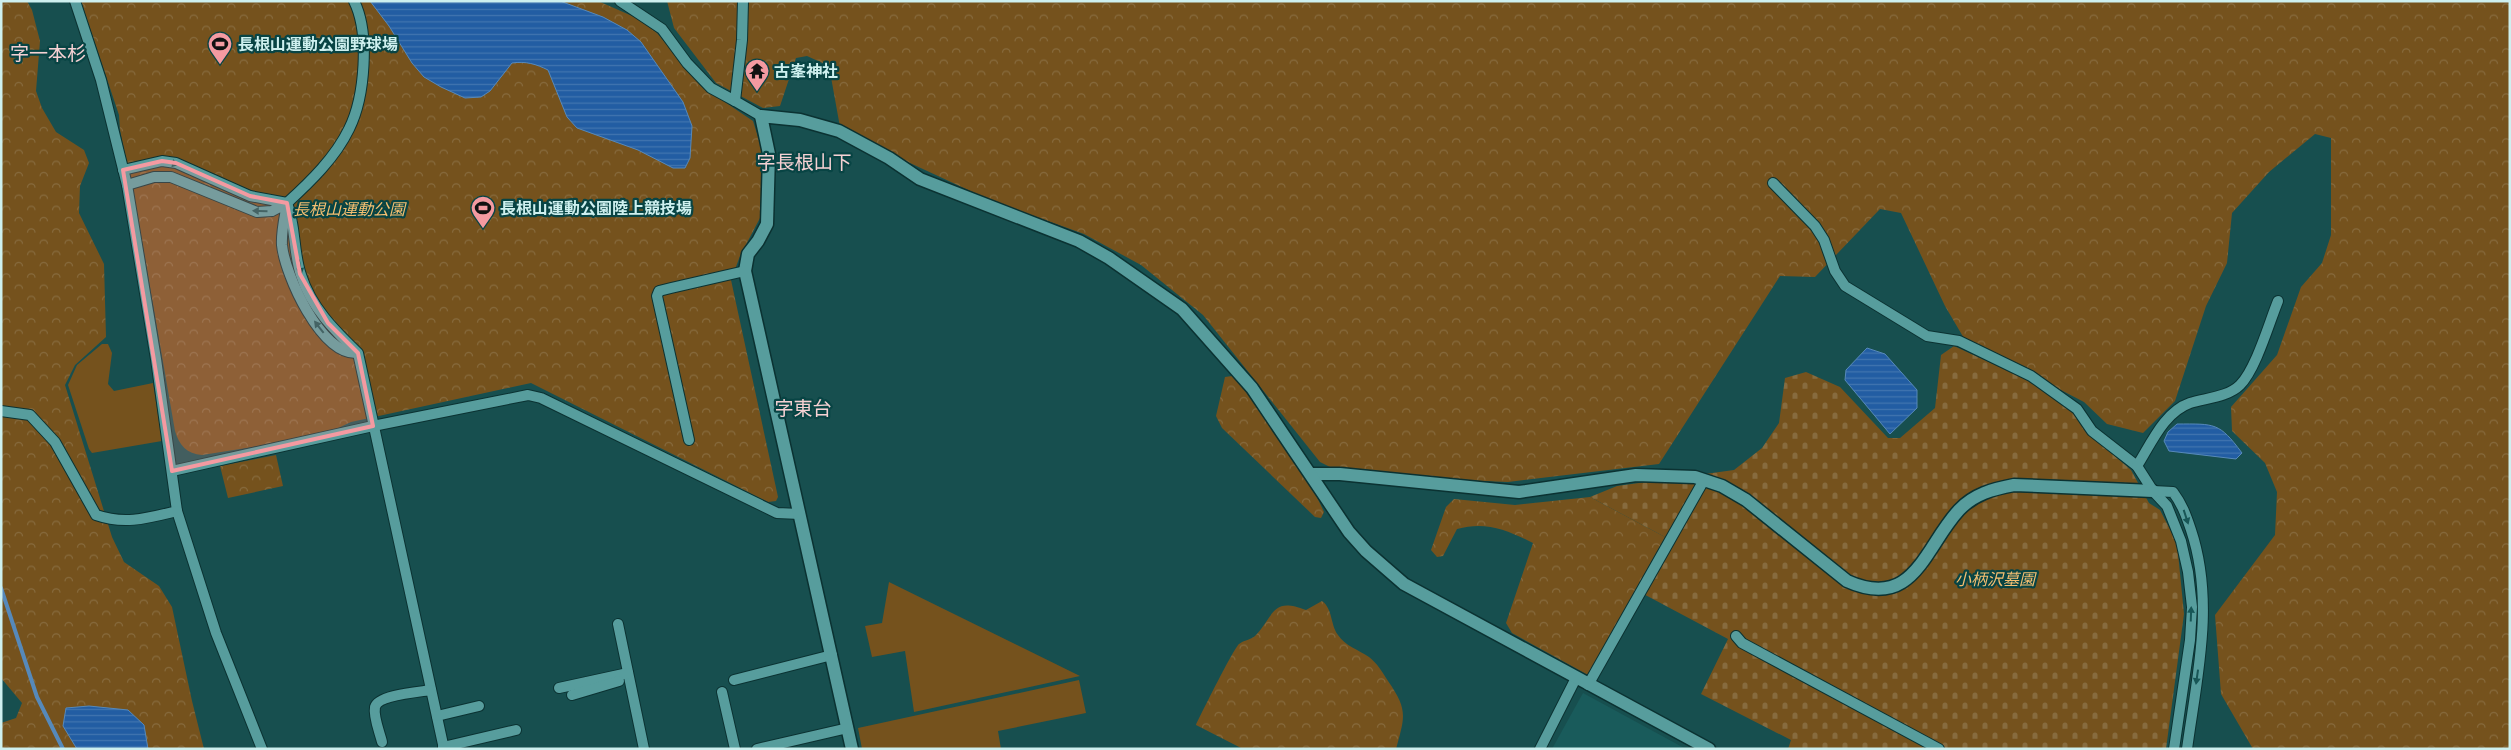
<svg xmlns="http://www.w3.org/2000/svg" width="2511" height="750" viewBox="0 0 2511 750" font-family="'Noto Serif','Noto Sans JP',serif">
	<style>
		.built { fill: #195b5b }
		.grass { fill: #75521d }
		.forest { fill: url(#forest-crowns) }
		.cemetery { fill: url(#cemetery-stones) }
		.water { fill: url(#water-rules); stroke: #5689ba }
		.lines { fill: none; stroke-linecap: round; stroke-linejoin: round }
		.stream { stroke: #5689ba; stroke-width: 4 }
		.street-casing { stroke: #0b3232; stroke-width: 12 }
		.secondary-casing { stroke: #0b3232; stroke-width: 15 }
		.street { stroke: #579d9d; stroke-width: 10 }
		.secondary { stroke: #579d9d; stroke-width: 12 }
		.oneway { fill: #185656 }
		.marked { fill: #f49aa1; fill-opacity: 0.2; stroke: #f49aa1; stroke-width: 4; stroke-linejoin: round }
		.labels { text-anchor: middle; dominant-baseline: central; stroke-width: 4.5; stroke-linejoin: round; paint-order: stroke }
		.poi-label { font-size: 16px; font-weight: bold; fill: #cef0ef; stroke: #084444; text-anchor: start }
		.park-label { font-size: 16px; font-style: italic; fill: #f5bf71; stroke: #084444 }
		.quarter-label { font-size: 19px; fill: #f5d1d3; stroke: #084444 }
	</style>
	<defs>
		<pattern id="forest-crowns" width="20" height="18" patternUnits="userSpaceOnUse" patternTransform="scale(1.25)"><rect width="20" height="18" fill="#75521d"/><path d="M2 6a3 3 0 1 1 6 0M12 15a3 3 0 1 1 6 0" fill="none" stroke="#876b3e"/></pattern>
		<pattern id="cemetery-stones" width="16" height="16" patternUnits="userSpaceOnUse" patternTransform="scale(1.25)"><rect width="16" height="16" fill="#75521d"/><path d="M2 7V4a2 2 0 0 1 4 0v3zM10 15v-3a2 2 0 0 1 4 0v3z" fill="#876b3e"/></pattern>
		<pattern id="water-rules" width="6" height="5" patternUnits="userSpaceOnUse" patternTransform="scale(1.25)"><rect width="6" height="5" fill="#225da3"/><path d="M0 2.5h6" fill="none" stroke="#4175b0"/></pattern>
	</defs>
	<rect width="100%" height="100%" fill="#174f4f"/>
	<polygon class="built" points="1583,693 1686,749 1552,749"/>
	<g class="grass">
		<polygon points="102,344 108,344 112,353 108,384 114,391 153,383 162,441 92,453 89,449 68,385 77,365"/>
		<polygon points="889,582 1080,676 914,712 905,651 872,657 865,626 882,623"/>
		<polygon points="1079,680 1086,713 998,731 1001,749 862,749 858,728"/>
	</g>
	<g class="forest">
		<polygon points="1,1 27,1 32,10 40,41 36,91 42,108 56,132 84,150 89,163 80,186 79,213 104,264 106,337 75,365 65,385 112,537 124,562 159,586 172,607 192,701 204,749 1,749 1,723 16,718 22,703 1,678"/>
		<path d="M81,1H598L639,19L657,33L701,86L753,121L763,153L760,218L740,256L731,280L778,497L776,501L768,502L531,383L351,422L321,436L202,455C187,454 179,445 175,431L137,212L120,130L119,115Z"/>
		<polygon points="667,1 2510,1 2510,749 2253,749 2221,694 2215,615 2275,535 2277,492 2265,463 2232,431 2231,407 2277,355 2301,287 2322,263 2331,235 2331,138 2315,134 2269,172 2232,213 2227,263 2206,306 2175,401 2143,433 2107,424 2084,402 1965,340 1945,306 1901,213 1880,209 1815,277 1780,276 1659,464 1508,482 1432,479 1336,470 1320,462 1203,315 1141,265 1084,234 992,201 897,157 840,127 829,66 807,56 796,58 780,106 763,108 716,83 674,28"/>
		<polygon points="1232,376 1240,381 1316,495 1324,512 1321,518 1315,517 1222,428 1216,416 1225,377"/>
		<polygon points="276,455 283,486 228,498 220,466"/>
		<path d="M1590,497L1665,537L1588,675L1512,633L1506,623L1533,543C1507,530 1486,521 1457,529L1443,556L1437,557L1431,550L1446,507L1454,499L1515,505Z"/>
		<path d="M1322,601C1333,609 1330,624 1338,635C1345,646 1359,650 1369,657C1377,663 1383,673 1388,681C1408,710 1405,716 1396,749H1243L1196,725C1201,714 1234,648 1239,644C1244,640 1251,640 1256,635C1275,614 1272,597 1306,610Z"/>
	</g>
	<polygon class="cemetery" points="1954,346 2075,402 2088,433 2131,470 2149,503 2160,510 2177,543 2184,614 2166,749 1788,749 1791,740 1701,694 1728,639 1636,590 1665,537 1590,497 1617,486 1734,470 1762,448 1779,423 1785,378 1806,372 1840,387 1888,438 1900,438 1935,408 1941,355"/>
	<g class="water">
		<path d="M370,1H560L603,17L627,30L641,42L683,102L692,126L690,158L685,168H673L638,150L577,128L567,117L548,70C536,64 526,61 512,63L490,91L481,97L465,98L441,87L424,77L412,63L389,26Z"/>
		<polygon points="1867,348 1885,354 1917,390 1917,408 1890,434 1845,380 1846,370"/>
		<path d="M2177,424C2215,424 2219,422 2242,453L2236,459L2169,451L2164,441L2168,432Z"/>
		<polygon points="89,706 128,710 144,725 148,749 77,749 63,726 66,708"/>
	</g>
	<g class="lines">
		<polyline class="stream" points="1,588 37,697 63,749"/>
		<defs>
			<g id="street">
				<polyline points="75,1 101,80 127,185 156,359 177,511 216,633 262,749"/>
				<polyline points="620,1 662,29 687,63 711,88 735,101"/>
				<polyline points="743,1 742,40 735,101 761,116"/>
				<polyline points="123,170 162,161 176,163 250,196 287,203"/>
				<polyline points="1773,183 1815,226 1824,240 1835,271 1845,286 1927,336 1959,341 2031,376 2077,409 2092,431 2137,466 2153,491 2167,506 2181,541 2188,572 2192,607 2190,640 2174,749"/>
				<path d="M127,185L154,177H171L257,212L272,211L287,203C285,216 281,232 282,245C285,275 321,355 357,353"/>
				<path d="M287,203C296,226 293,252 301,275C311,307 334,330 358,353L444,749"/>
				<path d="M287,203C310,182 335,158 349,129C365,97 370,33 354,1"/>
				<path d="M1,411L30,415L55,442L96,515C125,525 148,518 177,511"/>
				<polyline points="689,440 657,296 659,291 671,288 745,271"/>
				<path d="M2137,466C2151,444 2164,412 2190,403C2206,398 2228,397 2240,385C2256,369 2269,323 2278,301"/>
				<polyline points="172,471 373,426 528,395 541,398 777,513 800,514"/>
				<path d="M2153,491L2173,492C2182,504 2186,515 2191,530C2215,602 2197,676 2187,749"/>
				<polyline points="618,624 644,749"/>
				<polyline points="1736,636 1742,643 1939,749"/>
				<polyline points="734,680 832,655"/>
				<polyline points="1588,685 1704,480"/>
				<polyline points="559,688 628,673"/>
				<polyline points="722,692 735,749"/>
				<polyline points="572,695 619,681"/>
				<polyline points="437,716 479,706"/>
				<path d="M382,742C380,733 373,717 375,707C378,695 419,692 431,690"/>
				<polyline points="443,747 516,730"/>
				<polyline points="757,749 848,728"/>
				<polyline points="1540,749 1576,678"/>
			</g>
			<g id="secondary">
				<path d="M1311,474H1340L1519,492L1636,475L1695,477L1722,486L1746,500L1847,581C1914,611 1924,548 1959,510C1974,494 1993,489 2014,485L2153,491"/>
				<polyline points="852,749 745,271 748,254 758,241 767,224 769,154 761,116 800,120 839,131 889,158 920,179 1079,241 1109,258 1182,309 1252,388 1349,532 1366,551 1404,584 1709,749"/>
			</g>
		</defs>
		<use href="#street" class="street-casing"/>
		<use href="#secondary" class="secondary-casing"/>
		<use href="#street" class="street"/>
		<use href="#secondary" class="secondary"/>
	</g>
	<defs><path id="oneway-solid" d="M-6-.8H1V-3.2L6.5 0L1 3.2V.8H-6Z" transform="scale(1.25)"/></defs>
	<g class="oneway">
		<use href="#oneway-solid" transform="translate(171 163) rotate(12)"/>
		<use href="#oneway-solid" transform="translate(260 211) rotate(-178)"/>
		<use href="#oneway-solid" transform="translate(300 267) rotate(81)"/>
		<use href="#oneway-solid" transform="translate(319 327) rotate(-128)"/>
		<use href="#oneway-solid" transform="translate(2186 517) rotate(72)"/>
		<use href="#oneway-solid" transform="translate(2191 614) rotate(-88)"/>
		<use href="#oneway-solid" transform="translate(2197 677) rotate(98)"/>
	</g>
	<path class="marked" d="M162,161L176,163L250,196L287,203L300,274L328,323L358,353L373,426L172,471L123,170Z"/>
	<defs>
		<symbol id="stadium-pin" viewBox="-11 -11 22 30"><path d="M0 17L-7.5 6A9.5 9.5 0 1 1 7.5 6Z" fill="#f49aa1" stroke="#084444"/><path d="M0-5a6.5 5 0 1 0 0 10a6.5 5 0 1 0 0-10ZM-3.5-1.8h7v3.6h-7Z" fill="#111"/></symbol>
		<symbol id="temple-pin" viewBox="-11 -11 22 30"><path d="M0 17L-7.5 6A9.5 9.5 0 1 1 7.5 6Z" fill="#f49aa1" stroke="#084444"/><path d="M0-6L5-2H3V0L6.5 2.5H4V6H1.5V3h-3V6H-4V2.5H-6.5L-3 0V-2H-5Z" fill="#111"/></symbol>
	</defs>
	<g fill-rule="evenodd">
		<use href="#stadium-pin" x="206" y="30" width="28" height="38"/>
		<use href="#temple-pin" x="743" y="57" width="28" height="38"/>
		<use href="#stadium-pin" x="469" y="194" width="28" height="38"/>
	</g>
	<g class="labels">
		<g class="poi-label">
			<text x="238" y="44">長根山運動公園野球場</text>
			<text x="774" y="71">古峯神社</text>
			<text x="500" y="208">長根山運動公園陸上競技場</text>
		</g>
		<g class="park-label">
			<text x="349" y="209">長根山運動公園</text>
			<text x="1995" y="579">小柄沢墓園</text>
		</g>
		<g class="quarter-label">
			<text x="48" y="53">字一本杉</text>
			<text x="804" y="162">字長根山下</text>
			<text x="803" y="408">字東台</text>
		</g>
	</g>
	<rect width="2511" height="750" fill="none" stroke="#cef0ef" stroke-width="5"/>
</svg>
